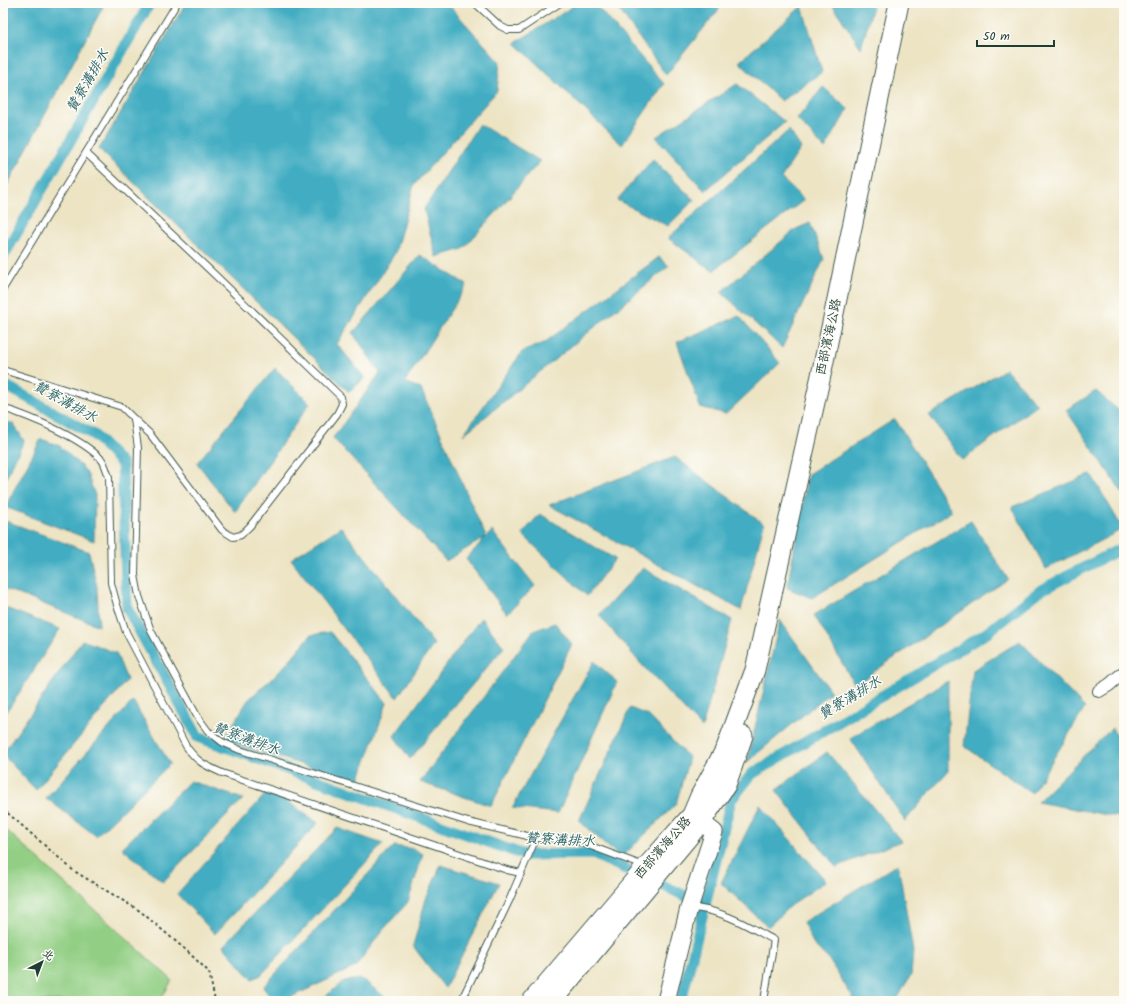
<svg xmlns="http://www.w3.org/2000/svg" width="1127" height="1004" viewBox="0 0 1127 1004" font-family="Kalam,'LXGW WenKai TC',sans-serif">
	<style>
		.green { fill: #92cf84; stroke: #58865c }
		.water { fill: #42adc2; stroke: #30757b }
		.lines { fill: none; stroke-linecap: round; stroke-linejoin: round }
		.canal { stroke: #42adc2; stroke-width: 11 }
		.lane-casing { stroke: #3e564a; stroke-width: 8 }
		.street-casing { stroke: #3e564a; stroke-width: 14 }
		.secondary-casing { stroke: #3e564a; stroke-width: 19 }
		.primary-casing { stroke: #3e564a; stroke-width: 21 }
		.path { stroke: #3e564a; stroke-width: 2; stroke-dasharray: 3 3; stroke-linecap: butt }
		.lane { stroke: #fff; stroke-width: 6 }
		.street { stroke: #fff; stroke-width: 12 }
		.secondary { stroke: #fff; stroke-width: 17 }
		.primary { stroke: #fff; stroke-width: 19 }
		.labels { text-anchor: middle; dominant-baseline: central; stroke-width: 3; stroke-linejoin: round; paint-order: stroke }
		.street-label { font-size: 13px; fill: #1f3d34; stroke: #fdfcf7 }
		.water-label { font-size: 14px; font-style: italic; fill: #2b6466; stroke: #fdfcf7 }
	</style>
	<rect width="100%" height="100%" fill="#fdfcf7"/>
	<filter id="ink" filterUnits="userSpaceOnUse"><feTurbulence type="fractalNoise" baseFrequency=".025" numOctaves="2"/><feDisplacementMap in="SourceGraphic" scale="8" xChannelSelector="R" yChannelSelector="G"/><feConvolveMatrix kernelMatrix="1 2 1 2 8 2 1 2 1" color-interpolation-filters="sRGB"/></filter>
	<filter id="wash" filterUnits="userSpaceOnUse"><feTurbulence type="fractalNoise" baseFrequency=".012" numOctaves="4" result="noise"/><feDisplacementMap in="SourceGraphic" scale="16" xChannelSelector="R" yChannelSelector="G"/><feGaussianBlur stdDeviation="0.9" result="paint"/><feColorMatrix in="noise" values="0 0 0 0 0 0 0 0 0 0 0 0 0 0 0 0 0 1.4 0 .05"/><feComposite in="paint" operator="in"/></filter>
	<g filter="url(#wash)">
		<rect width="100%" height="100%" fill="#ede4c4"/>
		<polygon class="green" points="3,827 172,980 160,1001 3,1001"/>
		<g class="water">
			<polygon points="3,3 105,3 3,193"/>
			<polygon points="186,3 447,3 500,62 497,91 414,185 395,253 337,344 365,378 349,392 99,149"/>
			<polygon points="578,3 594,3 664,84 622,145 515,43"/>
			<polygon points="614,3 724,3 666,75"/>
			<polygon points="831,3 874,3 861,48"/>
			<polygon points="802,6 822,72 781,101 739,62"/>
			<polygon points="737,84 785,122 705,191 656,137"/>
			<polygon points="823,87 848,109 825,149 797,119"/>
			<polygon points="479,124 540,161 500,208 463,249 436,257 424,209"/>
			<polygon points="789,130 801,148 781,178 804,200 713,271 668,238"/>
			<polygon points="653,159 694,200 668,226 617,200"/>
			<polygon points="810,223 824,259 782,348 721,292 796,229"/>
			<polygon points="420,255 467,285 405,382 421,389 486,537 492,531 535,586 507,614 466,559 486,537 446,561 333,438 380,373 353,333"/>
			<polygon points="659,257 669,266 463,435 522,352 544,343"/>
			<polygon points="739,316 780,363 726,414 700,407 677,342"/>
			<polygon points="275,368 310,403 235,512 197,463"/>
			<polygon points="1006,369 1037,405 962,460 929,415"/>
			<polygon points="1096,391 1124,415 1124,495 1066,410"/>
			<polygon points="895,419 952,511 812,598 787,588 808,474"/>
			<polygon points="3,421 14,424 24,441 3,484"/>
			<polygon points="41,439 60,446 86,471 95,495 94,541 5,507"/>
			<polygon points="675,457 764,524 741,610 549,505"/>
			<polygon points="1091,474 1123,529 1046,569 1012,507"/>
			<polygon points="540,514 615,559 587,596 522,534"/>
			<polygon points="6,521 89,552 97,587 99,626 3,588 3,526"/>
			<polygon points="971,521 1008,579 855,685 814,615"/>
			<polygon points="341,527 434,644 397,698 291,559"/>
			<polygon points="643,568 732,620 702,728 641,664 599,615"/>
			<polygon points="3,607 60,629 3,718"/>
			<polygon points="481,618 504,647 410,759 394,736"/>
			<polygon points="780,620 831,692 747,762"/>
			<polygon points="555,623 572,644 491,806 420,782 533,631"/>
			<polygon points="330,632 387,703 358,783 224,739 248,700 281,670 311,635"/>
			<polygon points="82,640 116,653 127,680 36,790 3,755 3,753"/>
			<polygon points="1020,641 1085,708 1032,793 964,746 973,670"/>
			<polygon points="594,661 617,682 558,813 512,808"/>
			<polygon points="948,681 948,771 905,821 850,738"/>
			<polygon points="133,701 170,764 96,836 46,798"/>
			<polygon points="630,708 649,716 689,758 676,804 621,858 579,821"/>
			<polygon points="1112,728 1124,749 1124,818 1037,802"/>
			<polygon points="827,752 901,841 836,867 776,790"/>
			<polygon points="190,781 243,799 163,882 122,848"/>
			<polygon points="270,789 318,823 215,934 177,894"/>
			<polygon points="760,805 826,881 791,905 768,927 721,883"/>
			<polygon points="337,828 383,844 261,975 252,979 223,946"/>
			<polygon points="394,846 414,849 423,854 408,902 383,930 355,967 287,999 273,1001 263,987"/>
			<polygon points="898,864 913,951 911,975 896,1001 855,1001 829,960 814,945 803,922"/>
			<polygon points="441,865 499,883 445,988 413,946 426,899"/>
			<polygon points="362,979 390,1001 320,1001 344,981"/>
		</g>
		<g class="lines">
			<g class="canal">
				<polyline points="3,257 150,3"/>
				<polyline points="3,384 94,435 122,464 127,608 198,737 524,855 593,854 630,871"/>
				<polyline points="662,885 705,905 731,800 752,774 985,634 1041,590 1124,547"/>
				<polyline points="681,1001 705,905"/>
			</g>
		</g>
	</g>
	<g filter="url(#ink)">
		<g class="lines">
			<defs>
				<g id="lane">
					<polyline points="475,3 500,26 508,30 519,30 560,3"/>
					<polyline points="86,153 215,275 341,397 342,404 337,414 250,526 241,535 233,537 222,530 150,434 134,419"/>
					<polyline points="3,289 177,3"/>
					<polyline points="3,370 122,407 134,419 138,448 135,575 139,596 151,631 197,716 208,731 222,742 240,750 468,822 536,838 572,839 644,866"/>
					<path d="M3,408C31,417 82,438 102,460C105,464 107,472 109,477L111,583L117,605L126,632L186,746C197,762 204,765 222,773L507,870L521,873"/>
					<path d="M691,908C721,909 748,926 774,940L764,1001"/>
					<polyline points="461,1001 509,901 536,838"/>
				</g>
				<polyline id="street" points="1099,691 1109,685 1124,672"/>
				<polyline id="secondary" points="666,1001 689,908 714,832 692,815"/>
				<g id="primary">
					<polyline points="532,1001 646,867 692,815 700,796 726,748 755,670 820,380 899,3"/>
					<polyline points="552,1001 701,822 726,785 743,736"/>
				</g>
			</defs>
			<use href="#lane" class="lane-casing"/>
			<use href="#street" class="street-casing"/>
			<use href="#secondary" class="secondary-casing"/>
			<use href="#primary" class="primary-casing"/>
			<polyline class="path" points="3,809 74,871 140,911 187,951 209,972 215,1001"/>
			<use href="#lane" class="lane"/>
			<use href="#street" class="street"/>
			<use href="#secondary" class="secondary"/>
			<use href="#primary" class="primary"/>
		</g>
	</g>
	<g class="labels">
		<g class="street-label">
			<text transform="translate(829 337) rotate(-78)">西部濱海公路</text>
			<text transform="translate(663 848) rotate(-49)">西部濱海公路</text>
		</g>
		<g class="water-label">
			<text transform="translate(88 81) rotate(-60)">贊寮溝排水</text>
			<text transform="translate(65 402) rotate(29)">贊寮溝排水</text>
			<text transform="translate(850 698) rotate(-31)">贊寮溝排水</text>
			<text transform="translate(246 739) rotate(20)">贊寮溝排水</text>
			<text transform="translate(560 840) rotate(3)">贊寮溝排水</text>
		</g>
	</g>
	<rect width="1127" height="1004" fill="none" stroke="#fdfcf7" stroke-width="16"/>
	<g transform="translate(42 962) rotate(42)" stroke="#fdfcf7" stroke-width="3" paint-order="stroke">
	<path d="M0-3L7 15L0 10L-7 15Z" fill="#1f3d34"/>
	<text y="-6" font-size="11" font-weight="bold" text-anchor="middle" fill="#1f3d34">北</text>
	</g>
	<path d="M977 40v6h77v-6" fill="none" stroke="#1f3d34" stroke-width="2"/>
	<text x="983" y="40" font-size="12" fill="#1f3d34" stroke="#fdfcf7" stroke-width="3" paint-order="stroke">50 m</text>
</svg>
